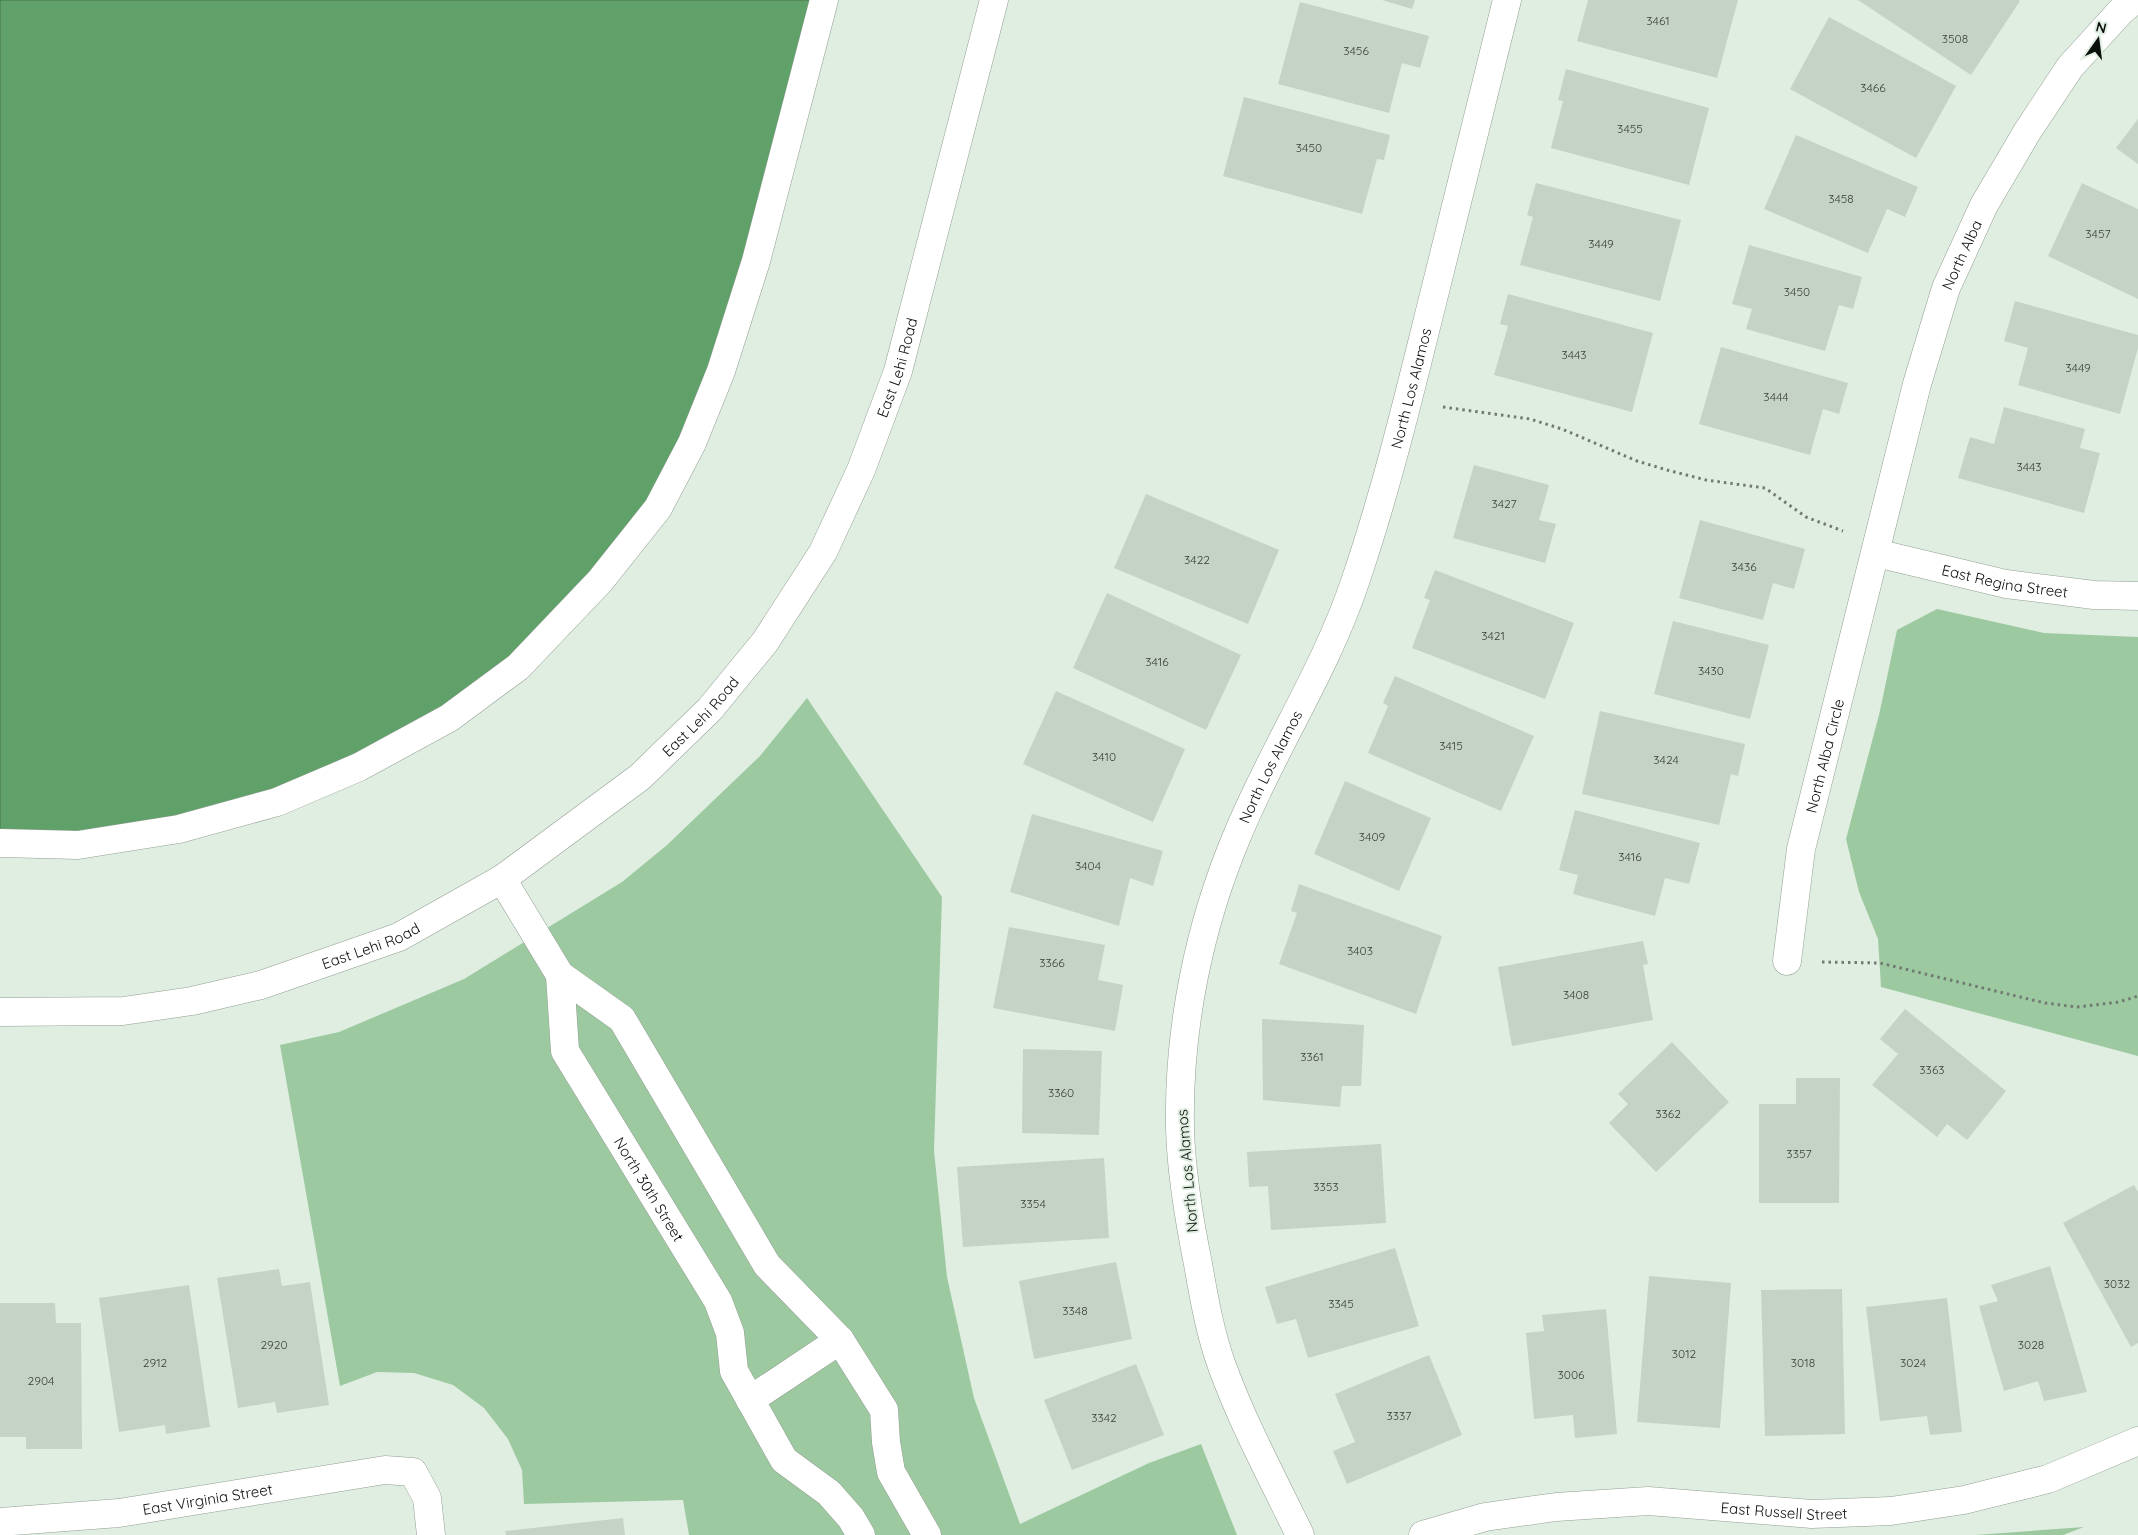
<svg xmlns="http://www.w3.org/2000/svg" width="2138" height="1535" viewBox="0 0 2138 1535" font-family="Quicksand,sans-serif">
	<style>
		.green { fill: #9dc9a1 }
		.water { fill: #60a169; stroke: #46754d }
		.building { fill: #c5d3c6 }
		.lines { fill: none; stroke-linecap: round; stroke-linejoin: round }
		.minor-casing { stroke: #929f93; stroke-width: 29 }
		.path { stroke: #717a72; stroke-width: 3; stroke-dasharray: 2.5 4; stroke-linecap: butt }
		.minor { stroke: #fff; stroke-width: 28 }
		.labels { text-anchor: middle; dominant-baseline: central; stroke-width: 4; stroke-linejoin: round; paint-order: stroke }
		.number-label { font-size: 12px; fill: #39403a }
		.street-label { font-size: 15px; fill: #0a0f0b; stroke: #e0eee1 }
	</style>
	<rect width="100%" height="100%" fill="#e0eee1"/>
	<g class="green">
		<polygon points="1937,609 2044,633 2138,637 2138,1056 1881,987 1878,939 1859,892 1846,839 1879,715 1897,630"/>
		<polygon points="807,698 942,897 934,1151 947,1277 974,1398 1020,1524 1149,1463 1201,1444 1237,1535 689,1535 683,1500 524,1504 522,1470 508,1439 484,1408 453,1385 414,1373 377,1372 340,1386 280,1045 339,1032 464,979 622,882 667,845 760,756"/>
		<polygon points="2084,1527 2063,1535 1975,1535"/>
	</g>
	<polygon class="water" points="0,0 824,0 692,443 518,667 277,802 0,843"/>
	<g class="building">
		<polygon points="1382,0 1415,0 1412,9"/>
		<polygon points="1588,0 1738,0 1717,78 1577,41"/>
		<polygon points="1858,0 2018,0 2020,1 1971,75"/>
		<polygon points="1300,2 1429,36 1420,68 1402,63 1389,113 1278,84"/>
		<polygon points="1829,17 1956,86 1916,158 1790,89"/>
		<polygon points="1566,69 1709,108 1689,185 1551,148 1563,101 1558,100"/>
		<polygon points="1244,97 1390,135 1384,160 1377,159 1362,214 1223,176"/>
		<polygon points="2138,119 2138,164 2116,148"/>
		<polygon points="1796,135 1918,187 1905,217 1887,209 1868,253 1764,209"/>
		<polygon points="1536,183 1681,220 1660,301 1520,265 1533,217 1527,215"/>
		<polygon points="2082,183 2138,209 2138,299 2048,256"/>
		<polygon points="1749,245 1862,277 1853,309 1839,305 1825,351 1746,329 1752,309 1732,304"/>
		<polygon points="1508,294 1653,333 1632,412 1494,375 1508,326 1500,324"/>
		<polygon points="2015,301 2138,335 2138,348 2120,414 2018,385 2028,348 2004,341"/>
		<polygon points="1721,347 1848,383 1839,414 1823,409 1810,455 1699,424"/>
		<polygon points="2004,407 2085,429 2080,448 2100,453 2084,513 1958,478 1970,437 1994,444"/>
		<polygon points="1474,465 1549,485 1539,520 1556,524 1545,563 1453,538"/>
		<polygon points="1146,494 1279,550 1248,624 1114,568"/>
		<polygon points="1700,520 1805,549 1794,589 1773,583 1763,620 1679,598"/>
		<polygon points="1435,570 1574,623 1545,699 1412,648 1430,600 1424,598"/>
		<polygon points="1107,593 1241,655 1206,730 1073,668"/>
		<polygon points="1673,621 1769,645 1750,719 1654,694"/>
		<polygon points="1395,676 1534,736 1501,811 1368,753 1388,706 1383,703"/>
		<polygon points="1056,691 1185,749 1153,822 1023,764"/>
		<polygon points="1600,711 1745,744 1738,776 1731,774 1719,825 1582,794"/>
		<polygon points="1345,781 1431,818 1399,891 1314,854"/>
		<polygon points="1575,810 1700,843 1689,884 1665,878 1655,916 1573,894 1578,875 1559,870"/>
		<polygon points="1032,814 1163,851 1153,886 1130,878 1119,926 1010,892"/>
		<polygon points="1299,884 1442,936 1416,1014 1279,964 1297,913 1291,911"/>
		<polygon points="1009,927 1105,945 1098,980 1123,985 1115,1031 993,1008"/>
		<polygon points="1643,941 1648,964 1643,965 1653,1020 1512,1046 1498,967"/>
		<polygon points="1905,1009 2006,1091 1967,1140 1947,1124 1937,1137 1872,1085 1898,1054 1880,1039"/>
		<polygon points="1262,1019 1364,1025 1361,1086 1342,1086 1340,1107 1263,1100"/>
		<polygon points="1672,1042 1729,1102 1656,1172 1609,1123 1628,1104 1618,1094"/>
		<polygon points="1023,1049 1102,1051 1099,1135 1022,1133"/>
		<polygon points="1796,1078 1840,1078 1839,1203 1759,1203 1759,1104 1796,1104"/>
		<polygon points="1381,1144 1386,1223 1271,1230 1268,1186 1249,1187 1247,1152"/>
		<polygon points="1104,1158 1109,1238 963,1247 957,1167"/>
		<polygon points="2134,1185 2138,1192 2138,1343 2131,1347 2063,1223"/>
		<polygon points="1395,1248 1419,1326 1308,1358 1296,1319 1277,1324 1265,1287"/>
		<polygon points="1116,1262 1132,1339 1034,1359 1019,1281"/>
		<polygon points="2050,1266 2087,1392 2044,1401 2038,1381 2004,1391 1979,1306 1998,1301 1991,1285"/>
		<polygon points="279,1269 282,1286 310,1282 329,1405 277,1413 275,1402 238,1408 217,1278"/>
		<polygon points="1649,1276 1731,1283 1720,1428 1637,1422"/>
		<polygon points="189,1285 210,1427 166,1434 165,1425 119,1432 99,1298"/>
		<polygon points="1842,1289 1845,1434 1765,1436 1761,1290"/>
		<polygon points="1947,1298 1962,1432 1930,1435 1927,1416 1880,1421 1866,1307"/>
		<polygon points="0,1303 55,1303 56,1323 81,1323 82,1449 26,1449 26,1437 0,1437"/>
		<polygon points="1606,1309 1617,1434 1575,1438 1573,1415 1534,1419 1526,1333 1544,1331 1542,1315"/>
		<polygon points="1429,1355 1462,1435 1347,1484 1333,1451 1355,1442 1335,1394"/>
		<polygon points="1136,1364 1164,1435 1072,1470 1044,1400"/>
		<polygon points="623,1518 625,1535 506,1535 505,1531"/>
	</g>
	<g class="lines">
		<defs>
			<g id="minor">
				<path id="s1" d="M1876,553L2006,584L2094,595L2138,596"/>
				<polyline points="0,843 78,845 179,829 277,802 359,767 449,718 518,667 600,581 658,508 692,443 721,371 756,261 824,0"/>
				<polyline points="502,879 560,975 622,1019 767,1265 840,1340 884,1410 886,1442 891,1472 927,1535"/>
				<path id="s2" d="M1787,961L1801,849L1917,384L1946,288L1984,205L2027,132L2070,67L2121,11L2134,0"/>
				<path id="s3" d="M560,975L565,1051L718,1301L730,1333L734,1371L784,1460L829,1493L851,1518L861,1535"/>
				<path id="s4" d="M0,1012L123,1011L192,1001L261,985L399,937L502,879L640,777L710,709L765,642L823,552L861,470L898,371L994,0"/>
				<polyline points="750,1400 840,1340"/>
				<path id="s5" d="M0,1522L119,1513L385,1470L413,1472L427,1498L431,1535"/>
				<path id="s6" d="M1300,1535C1273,1479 1243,1424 1222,1366C1210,1333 1204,1298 1198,1264C1189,1219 1181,1173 1180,1128C1178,1029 1199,926 1237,836C1273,748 1326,670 1356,579C1388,485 1411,387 1435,291C1459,194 1483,97 1507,0"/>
				<path id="s7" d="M1423,1535L1485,1517L1556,1507L1648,1501L1812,1514L1891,1511L1964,1500L2048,1479L2138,1441"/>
			</g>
		</defs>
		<use href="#minor" class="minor-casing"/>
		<g class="path">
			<polyline points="1443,407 1530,419 1562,429 1637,461 1667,470 1706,480 1765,488 1806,517 1843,531"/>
			<polyline points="1822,962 1880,963 2045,1003 2077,1007 2119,1002 2138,996"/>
		</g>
		<use href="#minor" class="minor"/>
	</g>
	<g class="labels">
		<g class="number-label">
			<text x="1658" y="20">3461</text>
			<text x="1955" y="38">3508</text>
			<text x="1356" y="50">3456</text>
			<text x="1873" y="87">3466</text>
			<text x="1630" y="128">3455</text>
			<text x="1309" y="147">3450</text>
			<text x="1841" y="198">3458</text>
			<text x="2098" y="233">3457</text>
			<text x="1601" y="243">3449</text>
			<text x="1797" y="291">3450</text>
			<text x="1574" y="354">3443</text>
			<text x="2078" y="367">3449</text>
			<text x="1776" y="396">3444</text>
			<text x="2029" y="466">3443</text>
			<text x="1504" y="503">3427</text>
			<text x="1197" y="559">3422</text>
			<text x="1744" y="566">3436</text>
			<text x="1493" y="635">3421</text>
			<text x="1157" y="661">3416</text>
			<text x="1711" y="670">3430</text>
			<text x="1451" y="745">3415</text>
			<text x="1104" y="756">3410</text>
			<text x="1666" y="759">3424</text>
			<text x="1372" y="836">3409</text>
			<text x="1630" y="856">3416</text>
			<text x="1088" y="865">3404</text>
			<text x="1360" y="950">3403</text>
			<text x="1052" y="962">3366</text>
			<text x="1576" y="994">3408</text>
			<text x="1312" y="1056">3361</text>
			<text x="1932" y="1069">3363</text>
			<text x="1061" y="1092">3360</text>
			<text x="1668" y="1113">3362</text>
			<text x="1799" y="1153">3357</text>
			<text x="1326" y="1186">3353</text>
			<text x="1033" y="1203">3354</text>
			<text x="2117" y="1283">3032</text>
			<text x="1341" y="1303">3345</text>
			<text x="1075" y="1310">3348</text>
			<text x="274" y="1344">2920</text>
			<text x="2031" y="1344">3028</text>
			<text x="1684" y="1353">3012</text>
			<text x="155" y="1362">2912</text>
			<text x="1803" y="1362">3018</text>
			<text x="1913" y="1362">3024</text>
			<text x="1571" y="1374">3006</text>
			<text x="41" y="1380">2904</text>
			<text x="1399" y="1415">3337</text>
			<text x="1104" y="1417">3342</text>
		</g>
		<g class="street-label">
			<text stroke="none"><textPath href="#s2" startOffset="729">North Alba</textPath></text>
			<text stroke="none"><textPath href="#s4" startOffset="1190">East Lehi Road</textPath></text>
			<text stroke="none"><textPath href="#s6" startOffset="1210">North Los Alamos</textPath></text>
			<text stroke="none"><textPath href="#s1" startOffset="132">East Regina Street</textPath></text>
			<text stroke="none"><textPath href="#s4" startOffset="785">East Lehi Road</textPath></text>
			<text stroke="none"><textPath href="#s2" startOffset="209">North Alba Circle</textPath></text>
			<text stroke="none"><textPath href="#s6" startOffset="805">North Los Alamos</textPath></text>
			<text stroke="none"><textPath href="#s4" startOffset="380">East Lehi Road</textPath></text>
			<text transform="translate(1187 1171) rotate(-95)">North Los Alamos</text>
			<text stroke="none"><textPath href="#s3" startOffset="238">North 30th Street</textPath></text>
			<text stroke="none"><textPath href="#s5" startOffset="209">East Virginia Street</textPath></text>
			<text stroke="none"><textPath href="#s7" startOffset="365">East Russell Street</textPath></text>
		</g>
	</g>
	<g transform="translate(2098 40) rotate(14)" stroke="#e0eee1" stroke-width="4" paint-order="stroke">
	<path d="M0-4L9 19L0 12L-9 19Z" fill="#0a0f0b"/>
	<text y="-8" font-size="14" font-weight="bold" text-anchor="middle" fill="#0a0f0b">N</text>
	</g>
</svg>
